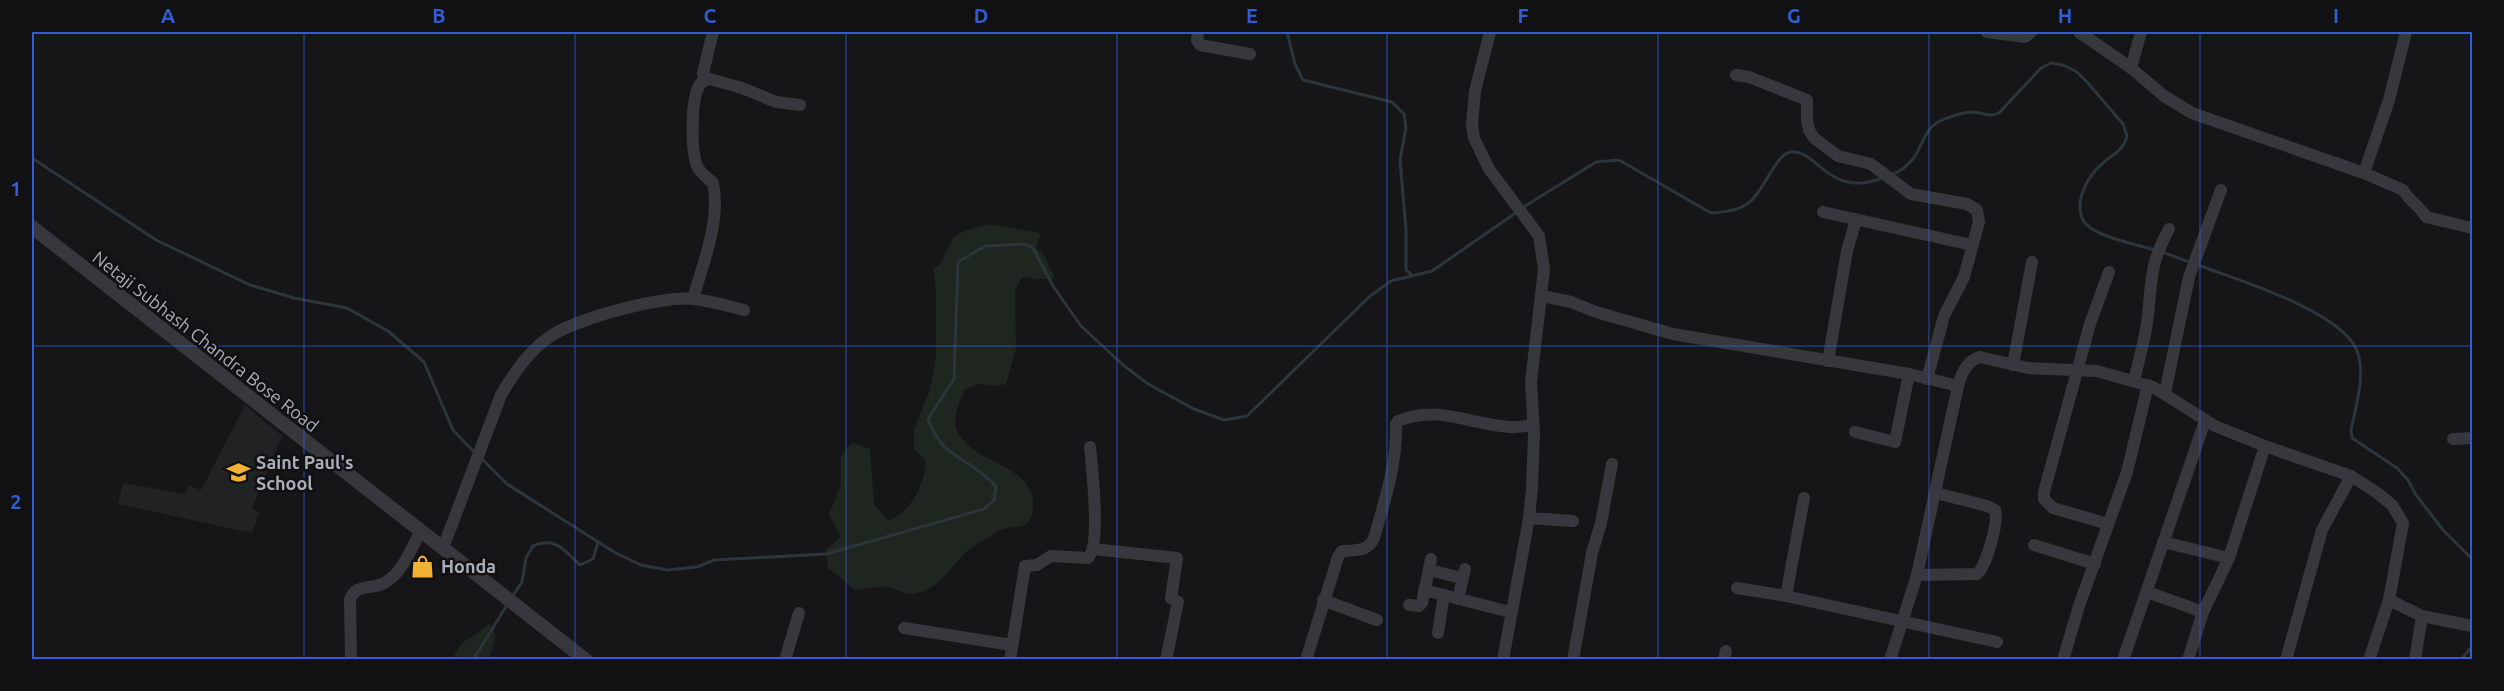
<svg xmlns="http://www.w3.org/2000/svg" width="2504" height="691" viewBox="0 0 2504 691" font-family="Ubuntu,sans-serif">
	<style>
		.built { fill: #222225 }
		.green { fill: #1e261f }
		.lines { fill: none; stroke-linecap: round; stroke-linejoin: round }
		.stream { stroke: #2c353c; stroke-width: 3 }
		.minor { stroke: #37383d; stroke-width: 12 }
		.tertiary { stroke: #37383d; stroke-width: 14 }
		.grid { fill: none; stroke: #325cd3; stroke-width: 1.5; stroke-opacity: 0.55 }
		.labels { text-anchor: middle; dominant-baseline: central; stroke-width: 5; stroke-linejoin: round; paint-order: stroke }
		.street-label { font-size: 18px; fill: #a8adb8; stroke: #111113 }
		.poi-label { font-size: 18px; font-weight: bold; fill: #a8adb8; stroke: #111113; text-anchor: start }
		.neatline { fill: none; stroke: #325cd3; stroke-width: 2 }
		.grid-label { font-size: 20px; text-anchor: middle; font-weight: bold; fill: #325cd3 }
	</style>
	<rect width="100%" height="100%" fill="#161618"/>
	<polygon class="built" points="245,405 282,436 252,508 259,512 252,533 118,504 123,483 185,494 188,485 201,490"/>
	<g class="green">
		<path d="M988,224L1041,233L1036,248L1043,254L1054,275L1053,279H1037L1022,277L1015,291L1016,348L1006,384L997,386L978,384L964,390C960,401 952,418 957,430C971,464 1033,464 1033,503C1033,508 1033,516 1030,520C1022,532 1006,523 993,534C984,541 974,545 966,552C949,569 939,590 913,594C905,595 895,588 887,587C877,586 865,589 855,590L828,568L825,550L841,537L829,515C832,506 837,496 840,487C844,467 833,457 853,443L870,449L874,504L888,521C912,510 923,488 926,462L914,449V430L930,389L936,357V298L934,267L941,264C955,229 954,235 988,224Z"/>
		<polygon points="244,453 260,459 246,494 230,488"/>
		<path d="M489,623L496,635L489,659H454C457,638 478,638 489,623Z"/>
	</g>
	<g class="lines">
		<g class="stream">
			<polyline points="1287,32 1295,64 1303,80 1392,102 1404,114 1406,128 1400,160 1406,230 1406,270 1412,275"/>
			<polyline points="32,158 156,240 250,285 294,298 347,308 388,331 424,362 453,430 475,453"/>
			<path d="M1891,175C1926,161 1917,132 1940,121C1950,117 1961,112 1972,112C1982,112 1989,118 1999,113L2041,68L2051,63L2063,65L2077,72L2088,83L2123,124L2127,136C2124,150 2113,154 2103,163C2093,171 2084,185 2081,198C2079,206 2080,218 2086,224C2097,237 2139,245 2155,250"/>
			<path d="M1522,208L1596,162L1619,160L1711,213C1723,212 1737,211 1747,204C1763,194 1775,155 1790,152C1817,147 1827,201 1885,177"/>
			<polyline points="2162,252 2192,263"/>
			<path d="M2198,265C2237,280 2351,313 2359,357C2364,381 2356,406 2351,430L2352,438L2397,468L2408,480L2416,495L2443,530L2472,559"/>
			<path d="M480,457L507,484L614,552L641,565L667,570L697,567L714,560L826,554L984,509L994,500L996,487C972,458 942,460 928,419L954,379L958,262L985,246L1024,244L1033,248L1053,286L1081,326L1122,364L1148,384L1194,409L1224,420L1247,416L1370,296L1391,281L1432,271L1517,212"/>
			<path d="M512,597L522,582L526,558L533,546C556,536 565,551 580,565L593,559L598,542"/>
			<polyline points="473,660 507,605"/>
			<polyline points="2461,660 2472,646"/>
		</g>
		<g class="minor">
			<polyline points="1198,32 1197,40 1200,45 1250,54"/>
			<polyline points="1490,32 1475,91 1472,125 1474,138 1489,169 1539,236 1544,269 1531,382 1534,433 1532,488 1529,518 1503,660"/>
			<polyline points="1987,32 2025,37 2031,32"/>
			<path d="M2079,32L2131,68L2164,96L2192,113L2364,173L2403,190C2409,201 2420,206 2426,217L2472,228"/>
			<polyline points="2131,68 2141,32"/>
			<polyline points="1736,75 1749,77 1807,100 1807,120 1809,130 1814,138 1838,156 1871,164 1911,194 1967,204 1977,210 1979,222 1964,277 1944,316 1927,379"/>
			<polyline points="704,80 703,73 713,32"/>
			<polyline points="2364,173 2389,100 2406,32"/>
			<polyline points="1823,212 1972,245"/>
			<polyline points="1542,296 1571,302 1596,312 1673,334 1909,374 1958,386"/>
			<path d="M693,299C703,263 721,220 713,183C708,178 700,173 697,166C691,150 690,96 701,83C704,80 706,80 710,79L742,88L776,102L800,105"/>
			<polyline points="1828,361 1847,251 1856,220"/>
			<polyline points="2013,365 2032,262"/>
			<path d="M2134,381C2139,359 2146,337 2148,315C2152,277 2150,264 2169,229"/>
			<polyline points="2165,393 2189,277 2221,190"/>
			<polyline points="1855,432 1895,442 1909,374"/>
			<polyline points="2453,439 2472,438"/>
			<polyline points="1529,518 1573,521"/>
			<polyline points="2108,524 2053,508 2044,499 2044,492 2090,324 2109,272"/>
			<polyline points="2163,542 2229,558"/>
			<polyline points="2034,545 2095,564"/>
			<path d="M443,548L501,395C513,374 528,352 548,338C573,319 663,295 694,299C711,301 728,306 744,310"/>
			<polyline points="1093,549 1177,558 1171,598 1178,602 1166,660"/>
			<polyline points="1429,570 1462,578"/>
			<path d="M1917,575L1977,574C1986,567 1999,521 1995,510L1987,506L1936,493"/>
			<polyline points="1737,588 1786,596 1997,642"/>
			<polyline points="1424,590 1510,612"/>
			<polyline points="2147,592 2203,612"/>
			<polyline points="1786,596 1804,498"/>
			<polyline points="1458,599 1465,569"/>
			<polyline points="1323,600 1377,620"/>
			<polyline points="2389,600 2422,616 2472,626"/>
			<polyline points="1409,605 1419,606 1422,603 1431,559"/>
			<polyline points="904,628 1012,645"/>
			<polyline points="1438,633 1444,595"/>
			<path d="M351,660L350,600C355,582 373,591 386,582C403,572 412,547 421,530"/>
			<polyline points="785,660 799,613"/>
			<path d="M1010,660L1025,566L1037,565L1051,556L1088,558C1101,545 1092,468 1090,447"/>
			<path d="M1306,660L1338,557L1342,551C1356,550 1368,552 1374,538C1385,500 1397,464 1396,424L1398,421C1438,404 1471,425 1510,427C1517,428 1525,426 1533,425"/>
			<polyline points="1573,660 1592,553 1601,523 1612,464"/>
			<polyline points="1724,660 1726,651"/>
			<path d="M1890,660L1917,575L1958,386C1961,374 1967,361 1980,357L2028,368L2097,371L2153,387L2215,426L2265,446L2351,476L2376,492L2392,505L2403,523L2389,600L2369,660"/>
			<polyline points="2063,660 2079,606 2127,472 2148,385"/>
			<polyline points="2123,660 2205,421"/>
			<polyline points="2188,660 2203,612 2229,558 2265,446"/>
			<polyline points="2286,660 2322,530 2351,476"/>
			<polyline points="2415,660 2422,616"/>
		</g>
		<polyline class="tertiary" points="32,227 586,660"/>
	</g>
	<path class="grid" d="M304,32V660M575,32V660M846,32V660M1117,32V660M1387,32V660M1658,32V660M1929,32V660M2200,32V660M32,346H2472"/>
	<defs>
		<symbol id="school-bare" viewBox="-9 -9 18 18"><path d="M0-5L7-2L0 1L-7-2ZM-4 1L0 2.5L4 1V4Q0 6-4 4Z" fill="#f2b134" stroke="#111113" stroke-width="2.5" paint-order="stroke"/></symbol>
		<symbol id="shop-bare" viewBox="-9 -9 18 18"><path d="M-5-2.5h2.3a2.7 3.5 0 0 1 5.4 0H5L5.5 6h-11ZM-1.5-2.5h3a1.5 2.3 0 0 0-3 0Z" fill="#f2b134" stroke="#111113" stroke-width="2.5" paint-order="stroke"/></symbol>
	</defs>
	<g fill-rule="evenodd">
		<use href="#school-bare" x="222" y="456" width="33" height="33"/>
		<use href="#shop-bare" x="406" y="550" width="33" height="33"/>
	</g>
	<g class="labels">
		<g class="street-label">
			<text transform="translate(206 341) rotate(38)">Netaji Subhash Chandra Bose Road</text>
		</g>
		<g class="poi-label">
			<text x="256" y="462">Saint Paul's<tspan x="256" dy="21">School</tspan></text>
			<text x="441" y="566">Honda</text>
		</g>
	</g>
	<rect width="2504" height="691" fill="none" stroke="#111113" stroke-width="66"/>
	<rect x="33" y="33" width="2438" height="625" class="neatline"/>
	<g class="grid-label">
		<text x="168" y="23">A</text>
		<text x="439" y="23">B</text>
		<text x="710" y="23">C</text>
		<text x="981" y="23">D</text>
		<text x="1252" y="23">E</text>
		<text x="1523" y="23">F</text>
		<text x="1794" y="23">G</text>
		<text x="2065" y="23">H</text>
		<text x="2336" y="23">I</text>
		<text x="16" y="196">1</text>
		<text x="16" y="509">2</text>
	</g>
</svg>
